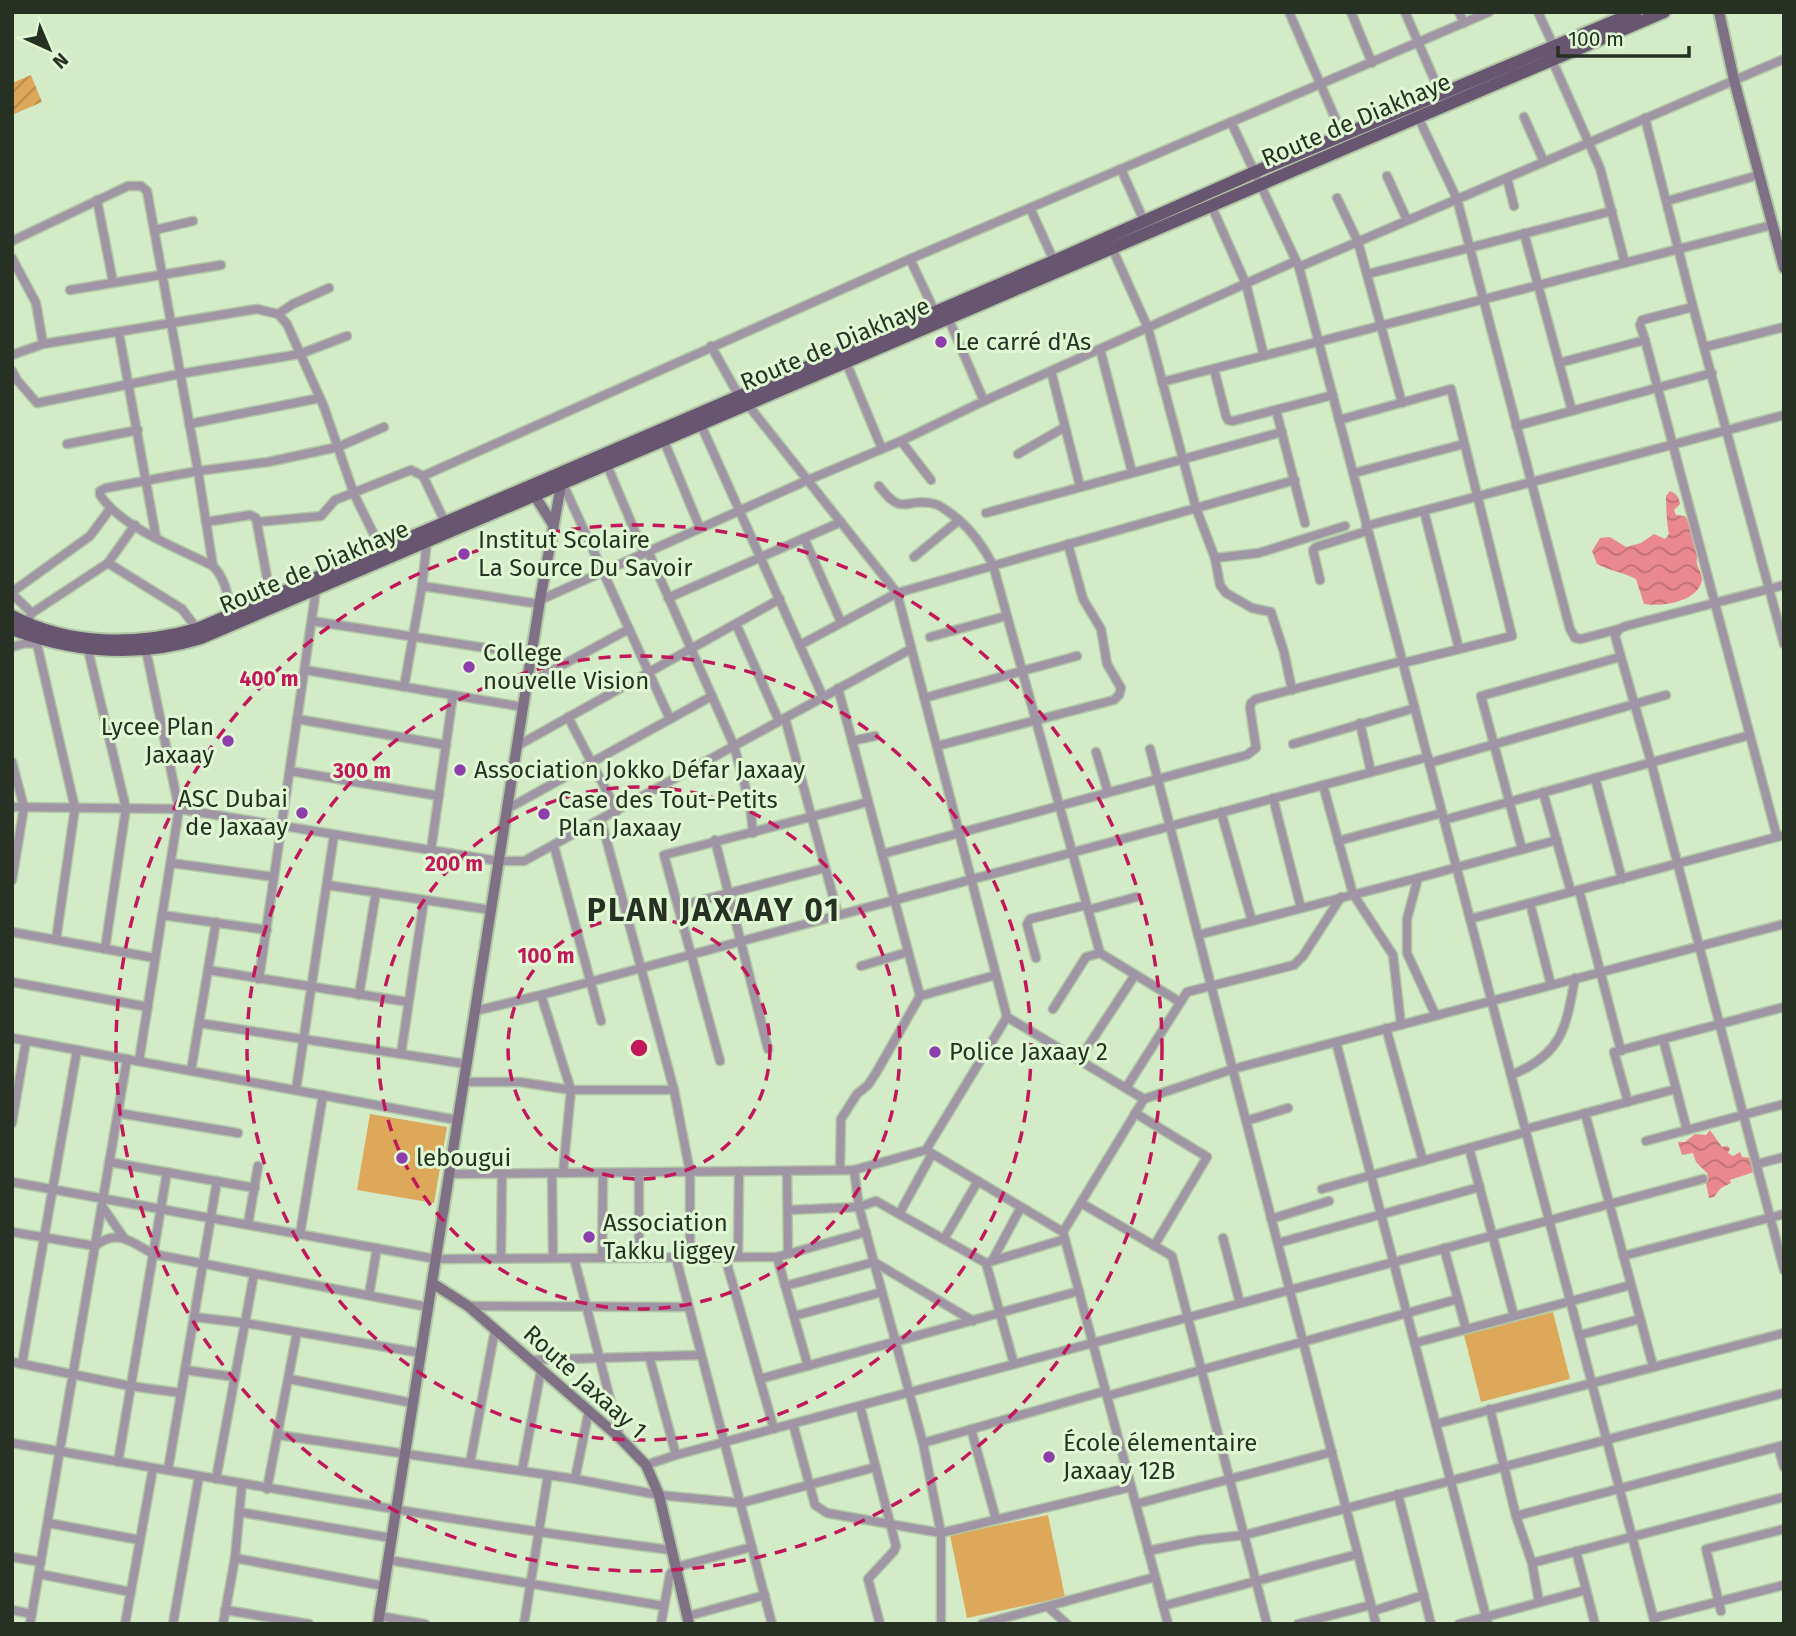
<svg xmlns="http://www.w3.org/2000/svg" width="1796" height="1636" viewBox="0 0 1796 1636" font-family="'Fira Sans',sans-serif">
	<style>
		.garden { fill: url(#garden-furrows) }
		.pitch { fill: #dda859 }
		.water { fill: url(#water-waves) }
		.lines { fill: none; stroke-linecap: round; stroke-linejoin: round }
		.street-casing { stroke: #b1c7a6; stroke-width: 11 }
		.secondary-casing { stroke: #b1c7a6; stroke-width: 14 }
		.primary-casing { stroke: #b1c7a6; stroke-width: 16 }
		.street { stroke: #a095a4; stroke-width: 8 }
		.secondary { stroke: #7f7086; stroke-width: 10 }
		.primary { stroke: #685570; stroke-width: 12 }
		.ring { fill: none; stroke: #c2185b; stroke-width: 3.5; stroke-dasharray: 12 9 }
		.poi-dot { fill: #8e3dac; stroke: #e0f9d4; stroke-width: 2.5 }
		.labels { text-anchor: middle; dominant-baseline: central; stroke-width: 6; stroke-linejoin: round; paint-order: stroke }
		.street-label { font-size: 24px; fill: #273123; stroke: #e0f9d4 }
		.poi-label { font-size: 24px; fill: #273123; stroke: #e0f9d4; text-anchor: start }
		.district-label { font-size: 32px; font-weight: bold; letter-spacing: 2px; fill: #273123; stroke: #e0f9d4 }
		.centre { fill: #c2185b; stroke: #e0f9d4; stroke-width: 3.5 }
		.ring-label { font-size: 21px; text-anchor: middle; font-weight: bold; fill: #c2185b; stroke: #e0f9d4; stroke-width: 6; stroke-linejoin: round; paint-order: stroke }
	</style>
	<defs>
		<pattern id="garden-furrows" width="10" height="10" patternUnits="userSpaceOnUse" patternTransform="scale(1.75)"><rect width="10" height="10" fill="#dda859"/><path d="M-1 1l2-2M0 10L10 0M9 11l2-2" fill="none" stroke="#b38949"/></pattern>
		<pattern id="water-waves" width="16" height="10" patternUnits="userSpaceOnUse" patternTransform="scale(1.75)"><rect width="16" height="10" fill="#e9888f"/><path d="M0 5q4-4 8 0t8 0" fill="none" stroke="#bd7074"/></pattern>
	</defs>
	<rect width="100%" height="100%" fill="#d3ecc7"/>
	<polygon class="garden" points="31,75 42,102 12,115 12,83"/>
	<g class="pitch">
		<polygon points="370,1114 447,1127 434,1203 357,1190"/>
		<polygon points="1553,1312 1570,1379 1481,1402 1464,1335"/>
		<polygon points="1048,1515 1065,1597 967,1618 950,1535"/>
	</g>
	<g class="water">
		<path d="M1670,491C1676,493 1679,497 1680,504L1674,510L1676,515L1685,516C1690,525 1697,538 1698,548C1698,554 1696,558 1697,564C1699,570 1702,574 1702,580C1698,602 1662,607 1644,604L1636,579C1623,572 1610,571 1597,564L1592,551L1600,538L1610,537L1626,547L1641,543L1654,534L1665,539L1669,534C1667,526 1666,505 1666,496Z"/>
		<polygon points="1710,1130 1722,1147 1727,1146 1730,1148 1728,1153 1733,1156 1740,1152 1742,1157 1752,1158 1757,1171 1730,1180 1731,1183 1721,1188 1714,1197 1709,1198 1705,1178 1708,1174 1696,1162 1693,1153 1682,1155 1678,1142 1685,1142 1695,1134 1706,1135"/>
	</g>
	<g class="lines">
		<defs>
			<g id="street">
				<polyline points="1289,12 1343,136"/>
				<polyline points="1351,12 1372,63"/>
				<polyline points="1405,12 1441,95"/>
				<polyline points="1459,12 1464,23"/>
				<polyline points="1538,12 1554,47"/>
				<polyline points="1552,60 1600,168 1625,263"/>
				<polyline points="1418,117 1457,199 1570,629 1575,638 1581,639 1619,629"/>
				<polyline points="1524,117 1544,162"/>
				<polyline points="1645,118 1693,307 1784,644"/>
				<polyline points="1231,122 1299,267 1655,1624"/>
				<polyline points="1121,169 1144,221"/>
				<polyline points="1387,176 1407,220"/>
				<polyline points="1507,178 1514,206"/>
				<polyline points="1337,198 1358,242 1402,403"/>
				<polyline points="97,200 113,282"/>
				<polyline points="1667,201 1759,175"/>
				<polyline points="1211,205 1246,284 1264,356"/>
				<polyline points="1030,208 1054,261"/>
				<polyline points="155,230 193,221"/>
				<polyline points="1524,233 1572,411"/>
				<polyline points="12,241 128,186 141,186 147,191 198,471 213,566"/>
				<polyline points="1112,248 1148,328 1196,508 1215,558 1220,585 1226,593 1252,608 1271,612 1284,652 1292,690"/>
				<polyline points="12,258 36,303 43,344"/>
				<polyline points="910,259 935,312"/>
				<polyline points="1299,267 1784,59"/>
				<polyline points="1368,274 1612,211"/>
				<polyline points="70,290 221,265"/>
				<polyline points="278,314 293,304 329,288"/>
				<polyline points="948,318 984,401"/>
				<polyline points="119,333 156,537"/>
				<polyline points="1645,340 1777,837"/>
				<polyline points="711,346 739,396"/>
				<polyline points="1705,347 1784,327"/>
				<polyline points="1100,349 1132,472"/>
				<polyline points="12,355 43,344 257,309 278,314 287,324 324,407 354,494 381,549"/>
				<polyline points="846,362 882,449"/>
				<polyline points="1559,363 1645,340 1640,325 1642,320 1693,307"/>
				<polyline points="1214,369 1226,416 1228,420 1233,421 1333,395"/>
				<polyline points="12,371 17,380 37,403 179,374 300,354 347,336"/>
				<polyline points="1051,371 1080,486"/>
				<polyline points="1162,382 1772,225"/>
				<polyline points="748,405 897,593 1007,1017 1144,1099"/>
				<polyline points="1276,410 1305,523"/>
				<polyline points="1339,420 1451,389 1512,636 1403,663"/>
				<polyline points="189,424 320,398"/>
				<polyline points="701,425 823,697"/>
				<polyline points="1516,426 1712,373"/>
				<polyline points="664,441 700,528"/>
				<polyline points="901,441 931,480"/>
				<polyline points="67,444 138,430"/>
				<polyline points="1018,454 1065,427"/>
				<polyline points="607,465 644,553"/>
				<polyline points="1354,473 1464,444"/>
				<polyline points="423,476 910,259 1489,12"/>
				<polyline points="563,484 670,719"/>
				<path d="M879,486C904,519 905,496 935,504C943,506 952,515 959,520"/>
				<polyline points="1424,511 1459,649"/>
				<polyline points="986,513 1282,432"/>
				<polyline points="206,522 250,515 256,518 271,599"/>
				<polyline points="257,522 321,516 335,500 411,470 423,476 445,522"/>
				<polyline points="1366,526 1784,415"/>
				<polyline points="804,538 841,622"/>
				<polyline points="648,551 734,746 750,804 753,833"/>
				<path d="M914,557L959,520C974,533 984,548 993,565L1100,953L1180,1002"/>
				<polyline points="1215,558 1259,553 1345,526"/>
				<polyline points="108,563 182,609 197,629"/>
				<polyline points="1320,580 1313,550 1316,547 1367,531"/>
				<polyline points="1784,585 1626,626 1619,629 1615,636 1651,762 1784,1270"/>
				<polyline points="422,586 539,604"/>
				<polyline points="12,592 90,536 110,509"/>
				<polyline points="12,594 32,613"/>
				<polyline points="668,598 841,522"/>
				<polyline points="540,600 808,480 901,441 984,401 1296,261"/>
				<path d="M232,615C228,597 226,579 213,566C178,548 122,528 100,495V491L106,488L198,471L268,462L338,447L384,427"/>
				<polyline points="312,621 531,655"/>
				<polyline points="26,623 32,613 108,563 135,525"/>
				<polyline points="736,624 779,721"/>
				<polyline points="930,637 1006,616"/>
				<polyline points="39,639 37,644 75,808 56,940"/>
				<polyline points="800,645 897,593 1295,480"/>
				<polyline points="12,647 26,643 37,644"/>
				<polyline points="88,650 126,808 105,949"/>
				<polyline points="305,670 523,707"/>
				<polyline points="527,684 629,629"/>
				<polyline points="404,687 422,586 427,541"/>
				<polyline points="838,688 920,996"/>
				<polyline points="924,698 1077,656"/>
				<polyline points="568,717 617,811"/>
				<polyline points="785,718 838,915"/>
				<polyline points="297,719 446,745"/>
				<polyline points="1360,723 1371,772"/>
				<polyline points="852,741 875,736"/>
				<polyline points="1293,744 1415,708"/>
				<polyline points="517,746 780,599"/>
				<polyline points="937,746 1114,700 1119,695 1121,688 1107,664 1101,629 1083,599 1068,544"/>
				<polyline points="1150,749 1376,1624"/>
				<polyline points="1096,752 1108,792"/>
				<polyline points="12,762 24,807 12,880"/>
				<polyline points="1429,763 1666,695"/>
				<polyline points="290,771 439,796"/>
				<polyline points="1595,778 1622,879"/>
				<polyline points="1323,785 1353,894 1393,955 1401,1025"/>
				<polyline points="1543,792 1571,892"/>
				<polyline points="1273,798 1301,908"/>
				<polyline points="12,807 179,809 498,861 524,861 911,649"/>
				<polyline points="507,809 712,696"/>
				<polyline points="1221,812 1252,921"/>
				<polyline points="601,820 674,1090 690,1172 690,1258"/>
				<polyline points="1444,820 1750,735"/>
				<polyline points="715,840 768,1049"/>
				<polyline points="1338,841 1442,813"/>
				<polyline points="554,846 601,1021"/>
				<polyline points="1522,849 1481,696 1620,657"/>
				<polyline points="431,850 453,695"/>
				<polyline points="882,854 1247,755 1256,748 1250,708 1251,703 1256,699 1402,661"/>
				<polyline points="171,863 274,877"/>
				<polyline points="1418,878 1407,919 1407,953 1435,1014"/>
				<polyline points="327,885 491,910"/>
				<polyline points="1579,890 1621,1051"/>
				<polyline points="1530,903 1551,985"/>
				<polyline points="679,906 825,868"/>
				<polyline points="1088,910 1136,897"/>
				<polyline points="162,915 267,930"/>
				<polyline points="1470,919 1784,835"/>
				<polyline points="12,932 155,958"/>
				<polyline points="1198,935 1418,878 1557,840"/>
				<polyline points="1036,958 1027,924 1030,919 1086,905"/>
				<polyline points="861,966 908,952"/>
				<polyline points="208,970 408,1002"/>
				<polyline points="259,979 316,590"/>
				<polyline points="12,982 148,1007"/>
				<polyline points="359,995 376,892"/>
				<polyline points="541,995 571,1090 563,1173"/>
				<polyline points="1053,1009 1086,957 1100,953"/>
				<polyline points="475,1011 541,995 1428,757"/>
				<polyline points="199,1023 466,1064"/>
				<polyline points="1386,1028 1423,1161"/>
				<polyline points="12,1038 457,1120"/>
				<polyline points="1663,1039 1687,1130"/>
				<polyline points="1336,1042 1488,1624"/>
				<polyline points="401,1054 424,900"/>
				<polyline points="1079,1060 1135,975"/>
				<polyline points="139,1061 179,809 146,650"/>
				<polyline points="720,1061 664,855 868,802"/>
				<polyline points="191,1071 216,922"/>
				<path d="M1511,1075C1562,1055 1566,1028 1575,978"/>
				<polyline points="464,1082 520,1082 571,1090 674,1090"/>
				<polyline points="1126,1088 1187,992 1294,965 1303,956 1341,897"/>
				<polyline points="296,1090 334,835"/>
				<polyline points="1628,1102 1614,1052 1784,1007"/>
				<polyline points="118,1113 238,1133"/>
				<polyline points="1135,1113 1207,1157 1154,1246"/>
				<polyline points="1585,1113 1653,1366"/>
				<polyline points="1246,1121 1288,1108"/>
				<polyline points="12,1123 26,1041"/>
				<polyline points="1526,1129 1676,1089"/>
				<polyline points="1646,1141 1784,1104"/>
				<polyline points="1469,1148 1514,1316"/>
				<polyline points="926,1150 1063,1232 1168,1624"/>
				<polyline points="109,1162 255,1188"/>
				<polyline points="1757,1164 1784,1157"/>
				<polyline points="840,1170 841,1119 857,1094 868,1085 876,1073 920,996 996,975"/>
				<polyline points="854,1170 859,1207 923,1443 941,1533 941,1624"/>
				<polyline points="787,1171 788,1254"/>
				<polyline points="552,1173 553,1258"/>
				<polyline points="449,1174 854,1170 926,1150 1007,1017"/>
				<polyline points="12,1182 436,1259 777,1257 866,1232"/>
				<polyline points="1322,1189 1526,1132"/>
				<polyline points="1081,1203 1172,1256 1267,1624"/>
				<polyline points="102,1206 124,1238"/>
				<polyline points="788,1210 859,1207 876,1201 986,1263 1014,1364"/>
				<polyline points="899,1214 932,1154"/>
				<polyline points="1271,1219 1329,1201"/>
				<polyline points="248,1224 258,1166"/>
				<path d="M12,1232L95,1246C117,1228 132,1242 153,1254L428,1307"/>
				<polyline points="1063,1232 1144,1099 1233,1069 1784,924"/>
				<polyline points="300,1234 323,1095"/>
				<polyline points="1223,1238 1240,1303"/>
				<polyline points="944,1239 978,1181"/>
				<polyline points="1278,1243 1480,1187"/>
				<polyline points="1444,1248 1466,1329"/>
				<polyline points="1623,1256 1784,1214"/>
				<polyline points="725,1257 774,1429"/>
				<polyline points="738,1257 739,1171"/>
				<polyline points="777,1257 808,1366"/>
				<polyline points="501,1258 502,1174"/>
				<polyline points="574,1258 620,1438"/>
				<polyline points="602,1258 603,1173"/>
				<polyline points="639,1258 639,1173"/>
				<polyline points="676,1258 772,1624"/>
				<polyline points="992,1261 1021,1207"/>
				<polyline points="986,1263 1065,1239"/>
				<polyline points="785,1286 874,1262 973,1321"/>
				<polyline points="369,1295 377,1248"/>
				<polyline points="468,1306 689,1307"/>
				<polyline points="794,1316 882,1292"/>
				<polyline points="194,1317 245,1323 421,1353"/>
				<polyline points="1580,1335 1640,1319"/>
				<polyline points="1415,1343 1631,1285"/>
				<polyline points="649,1356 676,1455"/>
				<polyline points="530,1360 701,1355"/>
				<polyline points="12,1362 130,1386 181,1393"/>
				<polyline points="22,1364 77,1050"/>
				<polyline points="185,1370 235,1377"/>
				<polyline points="289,1379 413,1403"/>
				<polyline points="760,1379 1079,1291"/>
				<polyline points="1107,1396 1458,1299"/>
				<polyline points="860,1406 896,1546 894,1551 868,1579 880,1624"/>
				<polyline points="1490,1409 1516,1516 1532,1563 1539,1602"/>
				<polyline points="793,1424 815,1505 827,1513 941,1533 1131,1487"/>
				<polyline points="1436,1424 1784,1333"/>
				<polyline points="971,1429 996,1519"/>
				<polyline points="279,1435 575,1479 659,1495 741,1503 876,1467"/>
				<path d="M12,1443C232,1481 450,1522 671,1550"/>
				<polyline points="923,1443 1105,1391"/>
				<polyline points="1778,1447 1784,1467"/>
				<polyline points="118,1462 167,1172"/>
				<polyline points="470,1463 495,1330"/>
				<polyline points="646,1465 676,1455 1703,1179"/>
				<polyline points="168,1470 217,1181"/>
				<polyline points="522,1471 541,1370"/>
				<polyline points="216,1479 254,1274"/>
				<polyline points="575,1479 589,1410"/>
				<polyline points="267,1489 297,1332"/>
				<polyline points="1398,1494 1431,1624"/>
				<polyline points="1136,1504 1332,1452"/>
				<polyline points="239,1512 391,1538"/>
				<polyline points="1516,1516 1784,1445"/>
				<polyline points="48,1523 140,1540"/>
				<polyline points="1148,1551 1200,1540 1245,1535 1784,1393"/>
				<polyline points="1576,1551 1595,1624"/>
				<polyline points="12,1557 41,1562"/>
				<polyline points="235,1558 384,1586"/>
				<polyline points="388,1560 664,1606"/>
				<polyline points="1532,1563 1784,1497"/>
				<polyline points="39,1574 131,1592"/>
				<polyline points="1163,1606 1358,1554"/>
				<polyline points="1048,1607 1067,1624"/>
				<polyline points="12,1610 32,1614"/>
				<polyline points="225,1610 309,1624"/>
				<polyline points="1373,1611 1424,1595"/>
				<polyline points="1721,1611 1706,1549 1784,1529"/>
				<polyline points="379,1616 425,1624"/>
				<polyline points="688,1616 765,1595"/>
				<polyline points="1654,1618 1784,1585"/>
				<polyline points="30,1624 127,1059"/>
				<polyline points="125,1624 153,1468"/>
				<polyline points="173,1624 199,1476"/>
				<polyline points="223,1624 235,1558 242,1484"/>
				<polyline points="524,1624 548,1475"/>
				<polyline points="661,1624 670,1574 676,1567 752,1547"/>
				<polyline points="982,1624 1155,1577"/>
				<polyline points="1298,1624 1371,1605"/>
				<polyline points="1459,1624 1586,1590"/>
			</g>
			<g id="secondary">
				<polyline points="1719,12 1734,80 1784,268"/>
				<polyline points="531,490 552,523"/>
				<polyline points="432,1283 468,1306 620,1438 646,1465 659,1495 689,1624"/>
				<polyline points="378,1624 540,600 562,480"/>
			</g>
			<g id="primary">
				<path d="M12,616C69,646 137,646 197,629L1054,261L1255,172L1636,12"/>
				<path d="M12,629C74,652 137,658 201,638L1664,12"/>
			</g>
		</defs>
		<use href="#street" class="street-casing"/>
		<use href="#secondary" class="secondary-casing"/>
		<use href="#primary" class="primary-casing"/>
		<use href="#street" class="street"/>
		<use href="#secondary" class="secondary"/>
		<use href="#primary" class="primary"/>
	</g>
	<g class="ring">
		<circle cx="639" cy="1048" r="131"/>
		<circle cx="639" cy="1048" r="261"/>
		<circle cx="639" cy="1048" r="392"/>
		<circle cx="639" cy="1048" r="523"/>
	</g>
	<g class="poi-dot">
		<circle cx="941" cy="342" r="7"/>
		<circle cx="464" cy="554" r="7"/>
		<circle cx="469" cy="667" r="7"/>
		<circle cx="228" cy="741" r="7"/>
		<circle cx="460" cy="770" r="7"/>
		<circle cx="302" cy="813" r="7"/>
		<circle cx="544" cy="814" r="7"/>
		<circle cx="935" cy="1052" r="7"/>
		<circle cx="402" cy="1158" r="7"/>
		<circle cx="589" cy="1237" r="7"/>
		<circle cx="1049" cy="1457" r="7"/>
	</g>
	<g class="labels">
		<g class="street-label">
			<text transform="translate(1356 120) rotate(-23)">Route de Diakhaye</text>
			<text transform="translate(835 344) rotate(-23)">Route de Diakhaye</text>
			<text transform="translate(314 567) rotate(-23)">Route de Diakhaye</text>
			<text transform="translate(585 1382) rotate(42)">Route Jaxaay 1</text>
		</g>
		<g class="poi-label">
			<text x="955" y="342">Le carré d'As</text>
			<text x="478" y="540">Institut Scolaire<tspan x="478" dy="28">La Source Du Savoir</tspan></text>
			<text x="483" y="653">College<tspan x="483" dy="28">nouvelle Vision</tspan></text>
			<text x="214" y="727" text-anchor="end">Lycee Plan<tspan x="214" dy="28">Jaxaay</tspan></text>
			<text x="474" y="770">Association Jokko Défar Jaxaay</text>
			<text x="288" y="799" text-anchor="end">ASC Dubai<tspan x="288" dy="28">de Jaxaay</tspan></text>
			<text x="558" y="800">Case des Tout-Petits<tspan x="558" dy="28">Plan Jaxaay</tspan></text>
			<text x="949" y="1052">Police Jaxaay 2</text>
			<text x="416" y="1158">lebougui</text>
			<text x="603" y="1223">Association<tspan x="603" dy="28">Takku liggey</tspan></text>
			<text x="1063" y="1443">École élementaire<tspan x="1063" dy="28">Jaxaay 12B</tspan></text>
		</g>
		<g class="district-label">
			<text x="714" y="910">PLAN JAXAAY 01</text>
		</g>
	</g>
	<circle cx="639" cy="1048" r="10" class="centre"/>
	<g class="ring-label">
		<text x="269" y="686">400 m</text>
		<text x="362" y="778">300 m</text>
		<text x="454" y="871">200 m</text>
		<text x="546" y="963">100 m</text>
	</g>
	<rect width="1796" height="1636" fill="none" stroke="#273123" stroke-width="28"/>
	<g transform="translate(49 49) rotate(136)" stroke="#e0f9d4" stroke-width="5" paint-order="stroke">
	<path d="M0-5L12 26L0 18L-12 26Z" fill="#273123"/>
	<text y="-10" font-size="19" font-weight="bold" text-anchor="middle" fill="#273123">N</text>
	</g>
	<path d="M1558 46v10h131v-10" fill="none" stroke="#273123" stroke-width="3.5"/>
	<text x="1568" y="46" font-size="21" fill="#273123" stroke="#e0f9d4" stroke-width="5" paint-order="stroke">100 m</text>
</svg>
